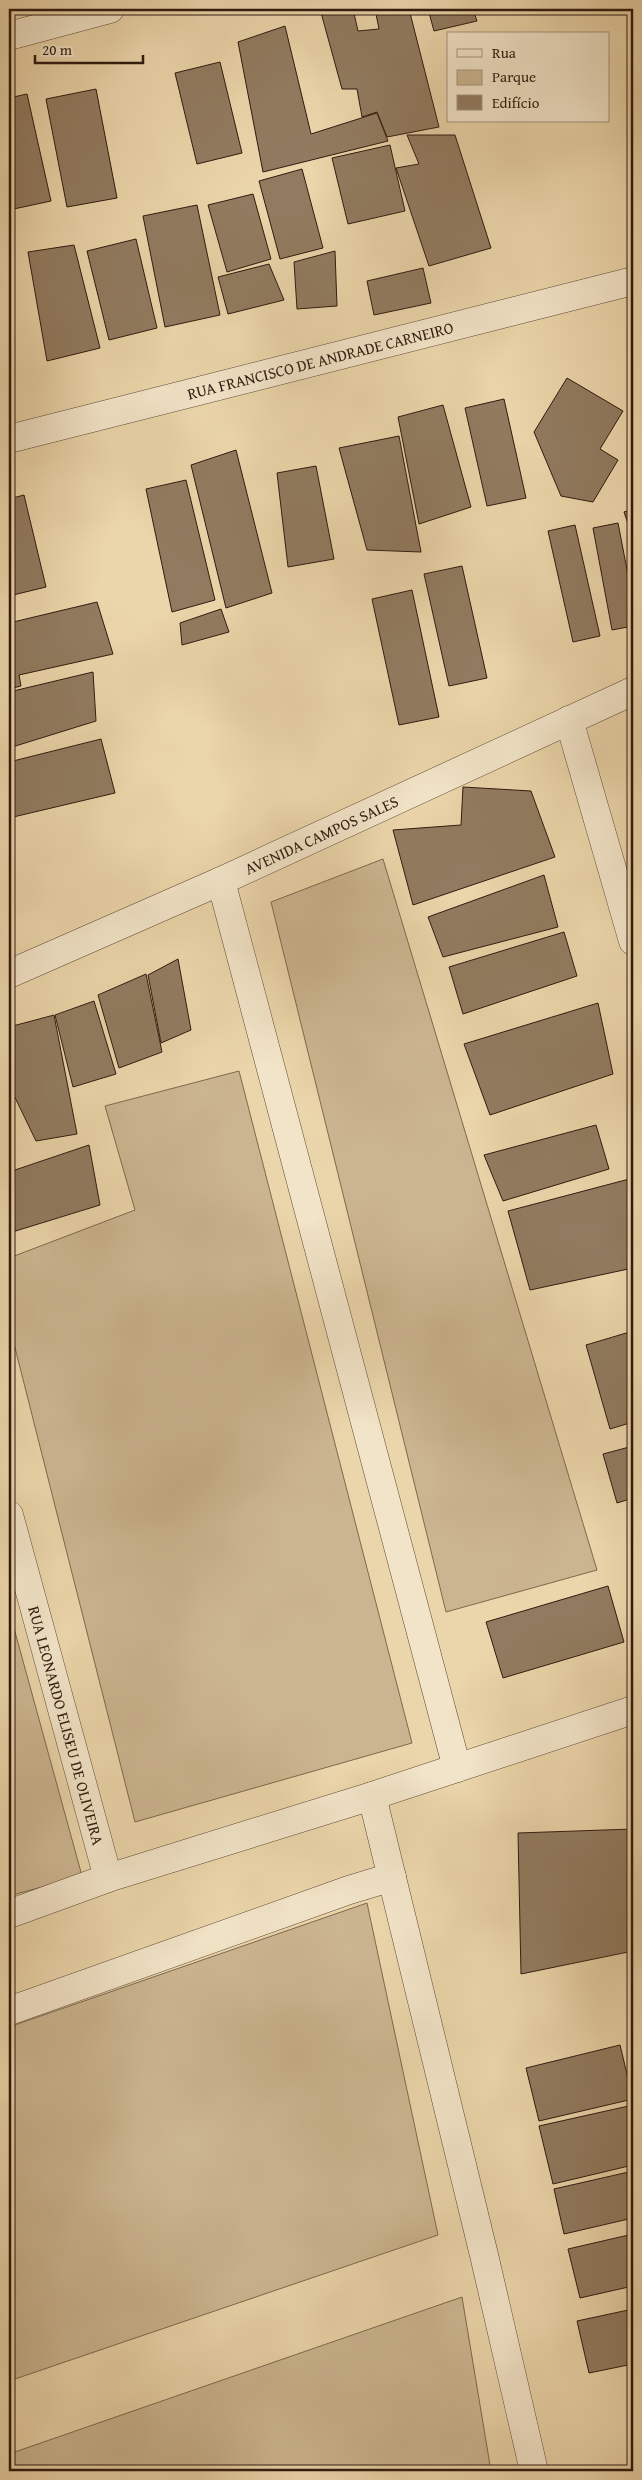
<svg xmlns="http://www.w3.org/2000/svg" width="642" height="2480" viewBox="0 0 642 2480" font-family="'Gentium Book Plus',serif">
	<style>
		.green { fill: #cbb590; stroke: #7d6850 }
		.building { fill: #917b60; stroke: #2f1a0f }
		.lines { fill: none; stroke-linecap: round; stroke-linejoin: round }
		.minor-casing { stroke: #5e4936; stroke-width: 29 }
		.tertiary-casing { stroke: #5e4936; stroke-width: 29 }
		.minor { stroke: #f2e4c8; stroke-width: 28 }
		.tertiary { stroke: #f2e4c8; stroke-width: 28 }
		.labels { text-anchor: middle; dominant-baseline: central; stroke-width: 4.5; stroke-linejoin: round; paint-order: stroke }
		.street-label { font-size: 16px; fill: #2f1a0f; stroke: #f2e4c8 }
	</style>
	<rect width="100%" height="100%" fill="#ebd5aa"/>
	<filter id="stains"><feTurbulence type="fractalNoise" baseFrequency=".004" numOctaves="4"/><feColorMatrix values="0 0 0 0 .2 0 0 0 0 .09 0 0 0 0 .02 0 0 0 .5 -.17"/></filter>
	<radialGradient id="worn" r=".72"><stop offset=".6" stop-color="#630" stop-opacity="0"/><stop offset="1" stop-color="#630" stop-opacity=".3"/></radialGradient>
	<g class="green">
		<polygon points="383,859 597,1570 446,1612 271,902"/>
		<polygon points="239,1071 412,1743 135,1822 9,1324 9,1258 135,1210 105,1106"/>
		<polygon points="9,1610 82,1876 9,1896"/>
		<polygon points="367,1903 438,2235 9,2381 9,2027"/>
		<polygon points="462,2297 491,2471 9,2471 9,2454"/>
	</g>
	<g class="building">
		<polygon points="320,9 353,9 358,31 379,29 375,9 409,9 439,127 387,137 377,112 362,117 357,89 342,89"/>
		<polygon points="428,9 473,9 477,21 434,31"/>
		<polygon points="285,26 311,134 377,113 388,141 263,172 238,42"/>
		<polygon points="220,62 242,153 197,164 175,73"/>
		<polygon points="96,89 117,198 67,207 46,99"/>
		<polygon points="27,94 51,201 9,210 9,98"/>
		<polygon points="407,135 455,135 491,248 429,266 396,168 419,164"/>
		<polygon points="390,145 405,211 348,224 332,158"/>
		<polygon points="302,169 323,248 280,259 259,181"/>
		<polygon points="253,194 271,259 227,272 208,205"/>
		<polygon points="197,205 220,315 165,327 143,216"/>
		<polygon points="136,239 157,328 109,340 87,251"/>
		<polygon points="74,245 100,348 47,361 28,252"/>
		<polygon points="335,251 337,306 297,309 294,262"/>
		<polygon points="269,264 284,300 228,314 218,277"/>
		<polygon points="423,268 431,303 374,315 367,281"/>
		<polygon points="567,378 623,411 600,449 618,460 593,502 561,496 534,432"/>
		<polygon points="504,399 526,498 487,506 465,408"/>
		<polygon points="443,405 471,507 419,524 398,417"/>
		<polygon points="399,436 421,552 367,550 339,448"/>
		<polygon points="236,450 272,593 226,608 191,465"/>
		<polygon points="316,466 334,559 288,567 277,473"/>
		<polygon points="186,480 215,600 172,612 146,489"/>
		<polygon points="24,495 46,587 9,596 9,499"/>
		<polygon points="633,509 633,538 624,512"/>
		<polygon points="618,523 633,601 633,626 612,630 593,528"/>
		<polygon points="575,525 600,636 573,642 548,531"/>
		<polygon points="462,566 487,678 449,686 424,574"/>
		<polygon points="412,590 439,717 399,725 372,599"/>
		<polygon points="97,602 113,654 19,675 21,686 9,689 9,623"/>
		<polygon points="221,609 229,632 182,645 180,623"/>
		<polygon points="93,672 96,721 9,748 9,692"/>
		<polygon points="101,739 115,793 9,818 9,762"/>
		<polygon points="463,787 531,791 555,857 413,905 393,830 461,825"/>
		<polygon points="544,875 558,927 443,957 428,917"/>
		<polygon points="564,932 577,976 463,1014 449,967"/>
		<polygon points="178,959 191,1030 161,1043 148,975"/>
		<polygon points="146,974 162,1052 119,1068 98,995"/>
		<polygon points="94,1001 116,1074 73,1087 55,1015"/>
		<polygon points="598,1003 613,1074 490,1115 464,1044"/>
		<polygon points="54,1015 77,1134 36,1141 9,1085 9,1027"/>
		<polygon points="596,1125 609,1169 503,1201 484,1155"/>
		<polygon points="89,1145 100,1205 9,1233 9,1172"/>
		<polygon points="633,1178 633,1268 530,1290 508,1211"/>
		<polygon points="633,1331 633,1422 610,1429 586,1345"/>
		<polygon points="633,1446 633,1498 617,1503 603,1454"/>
		<polygon points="608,1586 624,1642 503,1678 486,1622"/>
		<polygon points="633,1829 633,1951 521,1974 518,1833"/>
		<polygon points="620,2045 633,2099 539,2121 526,2068"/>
		<polygon points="633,2105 633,2165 553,2184 539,2126"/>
		<polygon points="633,2171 633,2218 564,2234 554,2189"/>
		<polygon points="633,2234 633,2286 580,2298 568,2249"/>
		<polygon points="633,2309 633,2364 589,2373 577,2321"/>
	</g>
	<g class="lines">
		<defs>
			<g id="minor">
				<polyline points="9,36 110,9"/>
				<path id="s1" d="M9,439L633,281"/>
				<polyline points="569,720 633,941"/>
				<polyline points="221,881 457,1768"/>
				<path id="s2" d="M9,974L221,881L633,691"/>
				<path id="s3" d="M9,1515L108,1878"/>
				<polyline points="372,1796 484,2255 534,2471"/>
				<polyline points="9,2011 349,1890 392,1877"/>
			</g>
			<polyline id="tertiary" points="9,1914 108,1878 372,1796 633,1710"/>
		</defs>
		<use href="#minor" class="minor-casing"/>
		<use href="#tertiary" class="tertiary-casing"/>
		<use href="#minor" class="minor"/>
		<use href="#tertiary" class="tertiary"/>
	</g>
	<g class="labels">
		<g class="street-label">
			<text stroke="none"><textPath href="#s1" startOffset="321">RUA FRANCISCO DE ANDRADE CARNEIRO</textPath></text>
			<text stroke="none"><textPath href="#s2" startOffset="342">AVENIDA CAMPOS SALES</textPath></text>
			<text stroke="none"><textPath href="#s3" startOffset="218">RUA LEONARDO ELISEU DE OLIVEIRA</textPath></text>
		</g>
	</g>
	<rect width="642" height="2480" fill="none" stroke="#ebd5aa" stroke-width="30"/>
	<rect x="10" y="10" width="622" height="2460" fill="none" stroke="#2f1a0f" stroke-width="2.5"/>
	<rect x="15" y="15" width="612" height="2450" fill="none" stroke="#2f1a0f"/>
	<rect x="447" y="32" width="162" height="90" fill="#f2e4c8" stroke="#a4937e"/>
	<rect x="457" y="49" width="25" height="8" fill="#f2e4c8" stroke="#a4937e"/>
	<text x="492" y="58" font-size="15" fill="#2f1a0f">Rua</text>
	<rect x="457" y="70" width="25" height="15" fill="#cbb590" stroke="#a4937e"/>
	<text x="492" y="82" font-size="15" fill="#2f1a0f">Parque</text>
	<rect x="457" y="95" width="25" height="15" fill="#917b60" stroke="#a4937e"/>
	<text x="492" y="108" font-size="15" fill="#2f1a0f">Edifício</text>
	<path d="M35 55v8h108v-8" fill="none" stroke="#2f1a0f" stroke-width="2.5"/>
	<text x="42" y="55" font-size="15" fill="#2f1a0f" stroke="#f2e4c8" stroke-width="4" paint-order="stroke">20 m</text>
	<rect width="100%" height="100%" filter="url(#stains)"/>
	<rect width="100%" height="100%" fill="url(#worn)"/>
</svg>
